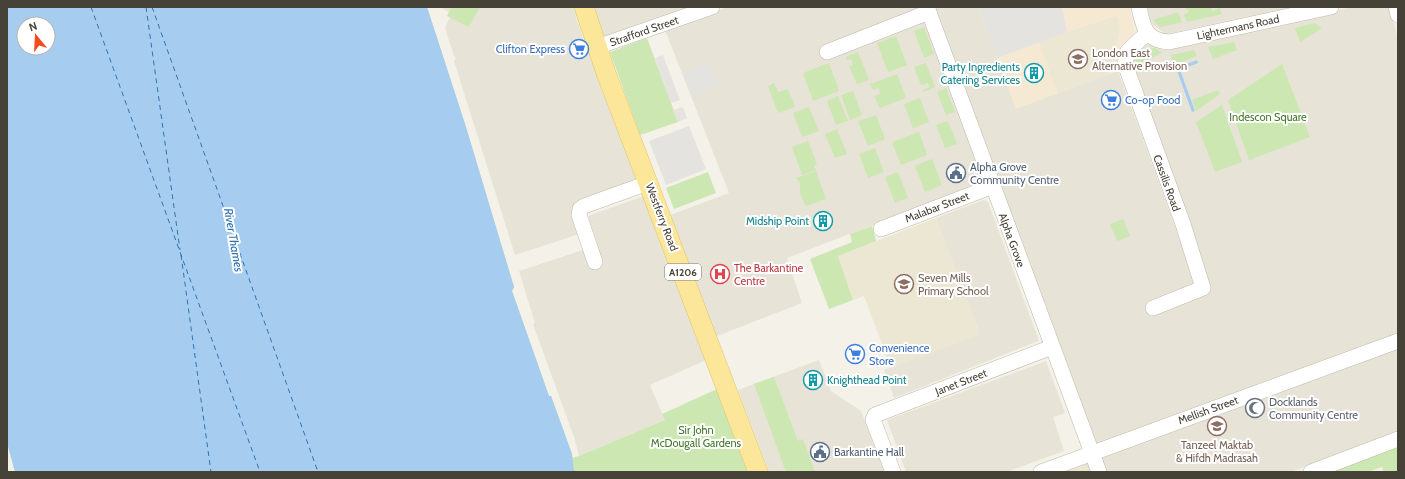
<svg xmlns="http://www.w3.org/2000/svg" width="1405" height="479" viewBox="0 0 1405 479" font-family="Cabin,sans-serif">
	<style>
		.residential { fill: #e7e3d6 }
		.commercial { fill: #f5e9d4 }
		.education { fill: #ece7d2 }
		.green { fill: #cce7b2 }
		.parking { fill: #e5e3e0 }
		.water { fill: #a6cdef; fill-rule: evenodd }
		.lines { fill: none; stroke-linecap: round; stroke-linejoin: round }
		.ferry { stroke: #3273b1; stroke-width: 1; stroke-dasharray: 5 4; stroke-linecap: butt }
		.minor-casing { stroke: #bfb9ab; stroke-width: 16 }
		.major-casing { stroke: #e1c569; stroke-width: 20 }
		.minor { stroke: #fff; stroke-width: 15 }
		.major { stroke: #fce699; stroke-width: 19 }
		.labels { text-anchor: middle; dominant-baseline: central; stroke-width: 4; stroke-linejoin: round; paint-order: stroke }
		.shield { fill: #fff; stroke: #7e7b73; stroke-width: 1 }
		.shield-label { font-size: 10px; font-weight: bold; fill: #474237 }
		.street-label { font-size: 11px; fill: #474237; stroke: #fff }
		.shop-label { font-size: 11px; fill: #366cbe; stroke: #fff; text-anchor: start }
		.education-label { font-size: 11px; fill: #785e54; stroke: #fff; text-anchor: start }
		.culture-label { font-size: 11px; fill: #0d838f; stroke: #fff; text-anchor: end }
		.park-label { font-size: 11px; fill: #43782b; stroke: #fff }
		.service-label { font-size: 11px; fill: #4e5e75; stroke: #fff; text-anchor: start }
		.health-label { font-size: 11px; fill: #be3a42; stroke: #fff; text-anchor: start }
		.worship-label { font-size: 11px; fill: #5b616d; stroke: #fff; text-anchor: start }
		.water-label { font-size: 12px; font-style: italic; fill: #3273b1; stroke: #fff }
	</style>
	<rect width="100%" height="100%" fill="#f4f1e8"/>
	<g class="residential">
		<polygon points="439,7 573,7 585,45 587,45 637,180 576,201 572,208 579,234 515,255 454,61 456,58 454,56 445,28 450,17 447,16 449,12"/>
		<polygon points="591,7 693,7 602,40"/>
		<polygon points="728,7 923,7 985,182 787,258 802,303 712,338 665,217 729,193 665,30"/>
		<polygon points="935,7 978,7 1016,108 1118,71 1196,284 1150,301 1155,313 1210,293 1187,223 1131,64 1133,54 1145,44 1170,48 1352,7 1391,7 1398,41 1398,334 1096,444"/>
		<polygon points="1147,7 1293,7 1166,34 1150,23"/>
		<polygon points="644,196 706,360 650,385 665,420 579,456 574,437 533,324 535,323 519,271 598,245 588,216"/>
		<polygon points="983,200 988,202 1038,338 1038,341 894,398 884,370 980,334 936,218"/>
		<polygon points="1398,349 1398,433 1290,472 1063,472"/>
		<polygon points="819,360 831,391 861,411 885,472 769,472 738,390"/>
		<polygon points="1046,361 1065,413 1053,417 1064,451 1006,472 906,472 887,420"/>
	</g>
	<polygon class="commercial" points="978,7 1130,7 1135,33 1121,46 1117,63 1118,71 1016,109"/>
	<g class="education">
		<polygon points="1117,16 1120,31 1108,75 1058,93 1036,35 1065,24 1067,32"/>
		<polygon points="936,218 980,334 891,368 864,296 853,300 838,256"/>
		<polygon points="1085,464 1088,472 1065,472 1065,471"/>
	</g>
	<g class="green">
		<polygon points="427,7 466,127 514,287 512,291 549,396 551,396 572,454 571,458 579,456 665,420 662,414 717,389 748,472 530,472"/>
		<polygon points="452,7 480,7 469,27 447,16"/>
		<polygon points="1185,7 1211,7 1212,11 1220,8 1222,14 1187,22 1184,15 1189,12"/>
		<polygon points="1178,12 1182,22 1160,27 1153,20"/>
		<polygon points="1314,23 1322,28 1300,42 1295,28"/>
		<polygon points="924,27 934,54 924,58 914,31"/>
		<polygon points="896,36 907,65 888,72 877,43"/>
		<polygon points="647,38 678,122 640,135 610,52"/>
		<polygon points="1234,42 1237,50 1213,59 1208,47"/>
		<path d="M1155,48L1162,53L1136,65C1133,52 1144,48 1155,48Z"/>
		<polygon points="1194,50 1197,56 1174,65 1171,55"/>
		<polygon points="858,52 869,80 857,84 849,66 853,65 851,59 847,60 846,57"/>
		<polygon points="829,63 839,91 813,101 803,73"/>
		<polygon points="926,63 935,87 923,92 923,90 930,87 928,83 921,85 914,67"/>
		<polygon points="1282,64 1310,137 1249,160 1228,100"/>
		<polygon points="897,74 906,98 880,108 874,96 880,94 879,88 873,90 870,84"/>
		<polygon points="774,83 778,92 788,89 795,107 778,113 768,86"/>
		<polygon points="946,88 955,112 946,115 937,92"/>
		<polygon points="1218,90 1220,94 1196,111 1192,100"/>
		<polygon points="853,91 862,115 850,120 841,95"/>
		<polygon points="838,96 848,121 836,125 827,101"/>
		<polygon points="920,98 929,122 913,128 904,104"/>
		<polygon points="1222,105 1242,162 1215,172 1196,122"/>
		<polygon points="809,107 819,131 802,137 793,113"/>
		<polygon points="876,115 885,139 868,146 858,121"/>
		<polygon points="948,121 957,144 945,148 936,125"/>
		<polygon points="837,129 847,154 835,158 825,134"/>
		<polygon points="919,132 927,155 901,165 892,142"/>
		<polygon points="808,141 817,164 814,166 816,170 802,175 792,147"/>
		<polygon points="875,148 884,172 868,178 859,154"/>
		<polygon points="932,159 942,185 925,192 915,166"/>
		<path d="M816,171L826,199L806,206C802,199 799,192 800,183L796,178Z"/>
		<polygon points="708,172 716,193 674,209 666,188"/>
		<polygon points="898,172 908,198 895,203 885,177"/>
		<polygon points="1123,219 1130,236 1117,241 1110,224"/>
		<polygon points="872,226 876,241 838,256 853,300 829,309 810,259 852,242 850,234"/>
		<polygon points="774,377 798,441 803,439 815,472 786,472 754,384"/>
		<polygon points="1398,447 1398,472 1384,472 1382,467 1367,472 1328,472"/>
	</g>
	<g class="parking">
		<polygon points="978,7 1062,7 1067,32 997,58"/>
		<polygon points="663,55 680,100 671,103 655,58"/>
		<polygon points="711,62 719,86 691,96 683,72"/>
		<polygon points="683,107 687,118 678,122 674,110"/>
		<polygon points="689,126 706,169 666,185 649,141"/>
	</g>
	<g class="water">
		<path d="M7,7H427L466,127L514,287L512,291L549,396H551L572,454L574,472H15L7,443ZM24,24H48V48H24Z"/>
		<polygon points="1197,60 1198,63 1180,70 1195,111 1192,112 1176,68"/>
	</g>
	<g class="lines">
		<g class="ferry">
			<polyline points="91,7 260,472"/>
			<polyline points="146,7 180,250"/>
			<polyline points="152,7 318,472"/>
			<polyline points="181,255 211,472"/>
		</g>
		<defs>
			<g id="minor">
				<polyline points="927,7 1099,472"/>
				<path d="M1139,7C1143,27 1145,40 1169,42L1331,7"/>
				<polyline points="1396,7 1398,15"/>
				<polyline points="1147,33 1128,51 1125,64 1183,224 1203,288 1153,308"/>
				<polyline points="597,47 712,7"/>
				<polyline points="827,52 929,12"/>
				<polyline points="881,229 993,186"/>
				<polyline points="595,262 579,215 580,209 584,206 648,183"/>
				<polyline points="893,472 873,420 875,415 1052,347"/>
				<polyline points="1041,472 1398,341"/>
				<polyline points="1311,472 1398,439"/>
			</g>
			<polyline id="major" points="584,7 606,73 758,472"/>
		</defs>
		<use href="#minor" class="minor-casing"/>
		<use href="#major" class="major-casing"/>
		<use href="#minor" class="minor"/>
		<use href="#major" class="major"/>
	</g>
	<defs>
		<symbol id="supermarket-ring" viewBox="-11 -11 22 22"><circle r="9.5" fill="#fff" stroke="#3f7fe0" stroke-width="1.5"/><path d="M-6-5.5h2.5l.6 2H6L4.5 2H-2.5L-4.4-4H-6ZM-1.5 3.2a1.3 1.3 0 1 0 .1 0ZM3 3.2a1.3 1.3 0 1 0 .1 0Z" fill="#3f7fe0"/></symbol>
		<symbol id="school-ring" viewBox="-11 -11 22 22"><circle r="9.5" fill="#fff" stroke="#8d6e63" stroke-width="1.5"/><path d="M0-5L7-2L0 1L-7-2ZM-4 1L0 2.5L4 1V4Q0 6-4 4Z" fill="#8d6e63"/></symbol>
		<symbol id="building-ring" viewBox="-11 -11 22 22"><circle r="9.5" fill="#fff" stroke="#0f9aa8" stroke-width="1.5"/><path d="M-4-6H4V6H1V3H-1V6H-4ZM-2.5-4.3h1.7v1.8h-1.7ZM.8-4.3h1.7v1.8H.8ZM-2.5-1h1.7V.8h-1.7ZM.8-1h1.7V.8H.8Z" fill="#0f9aa8"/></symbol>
		<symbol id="civic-ring" viewBox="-11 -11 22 22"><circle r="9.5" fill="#fff" stroke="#5c6f8a" stroke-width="1.5"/><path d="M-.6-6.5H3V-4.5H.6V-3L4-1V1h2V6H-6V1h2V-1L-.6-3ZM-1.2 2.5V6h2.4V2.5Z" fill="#5c6f8a"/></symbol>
		<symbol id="hospital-ring" viewBox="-11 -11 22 22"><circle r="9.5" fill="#fff" stroke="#e0444e" stroke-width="1.5"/><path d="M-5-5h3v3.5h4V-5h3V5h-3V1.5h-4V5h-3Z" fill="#e0444e"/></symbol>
		<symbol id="mosque-ring" viewBox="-11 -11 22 22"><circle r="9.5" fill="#fff" stroke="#6b7280" stroke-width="1.5"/><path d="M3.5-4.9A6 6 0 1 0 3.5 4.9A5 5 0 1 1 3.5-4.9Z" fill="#6b7280"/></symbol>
	</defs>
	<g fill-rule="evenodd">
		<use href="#supermarket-ring" x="568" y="38" width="22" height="22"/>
		<use href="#school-ring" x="1067" y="48" width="22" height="22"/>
		<use href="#building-ring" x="1023" y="62" width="22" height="22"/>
		<use href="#supermarket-ring" x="1100" y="89" width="22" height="22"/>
		<use href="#civic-ring" x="945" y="162" width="22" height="22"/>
		<use href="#building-ring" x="812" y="210" width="22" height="22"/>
		<use href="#hospital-ring" x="709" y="263" width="22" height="22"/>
		<use href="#school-ring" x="893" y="273" width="22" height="22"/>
		<use href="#supermarket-ring" x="844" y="343" width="22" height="22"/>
		<use href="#building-ring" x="802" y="369" width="22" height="22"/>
		<use href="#mosque-ring" x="1244" y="397" width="22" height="22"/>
		<use href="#school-ring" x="1206" y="415" width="22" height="22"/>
		<use href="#civic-ring" x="809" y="441" width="22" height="22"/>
	</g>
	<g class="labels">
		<rect class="shield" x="665" y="264" width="36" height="16" rx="3"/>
		<g class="shield-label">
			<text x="683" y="272">A1206</text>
		</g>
		<g class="street-label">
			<text transform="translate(1238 27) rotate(-12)">Lightermans Road</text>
			<text transform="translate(644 31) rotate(-19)">Strafford Street</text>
			<text transform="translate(1167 183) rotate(70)">Cassilis Road</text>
			<text transform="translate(937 207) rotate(-21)">Malabar Street</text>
			<text transform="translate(662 217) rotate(69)">Westferry Road</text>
			<text transform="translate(1012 240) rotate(70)">Alpha Grove</text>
			<text transform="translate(961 382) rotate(-21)">Janet Street</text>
			<text transform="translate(1208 410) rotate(-20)">Mellish Street</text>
		</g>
		<g class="shop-label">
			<text x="565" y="49" text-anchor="end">Clifton Express</text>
			<text x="1125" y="100">Co-op Food</text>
			<text x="869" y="348">Convenience<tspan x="869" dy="13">Store</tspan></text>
		</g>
		<g class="education-label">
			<text x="1092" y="53">London East<tspan x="1092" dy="13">Alternative Provision</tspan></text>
			<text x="918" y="278">Seven Mills<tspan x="918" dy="13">Primary School</tspan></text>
			<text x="1217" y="445" text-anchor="middle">Tanzeel Maktab<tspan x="1217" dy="13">&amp; Hifdh Madrasah</tspan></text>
		</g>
		<g class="culture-label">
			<text x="1020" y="67">Party Ingredients<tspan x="1020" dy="13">Catering Services</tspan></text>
			<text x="809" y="221">Midship Point</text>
			<text x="827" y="380" text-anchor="start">Knighthead Point</text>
		</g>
		<g class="park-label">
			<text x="1268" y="117">Indescon Square</text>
			<text x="696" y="430">Sir John<tspan x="696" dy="13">McDougall Gardens</tspan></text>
		</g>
		<g class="service-label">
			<text x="970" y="167">Alpha Grove<tspan x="970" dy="13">Community Centre</tspan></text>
			<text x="834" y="452">Barkantine Hall</text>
		</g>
		<g class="health-label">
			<text x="734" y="268">The Barkantine<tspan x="734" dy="13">Centre</tspan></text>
		</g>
		<g class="worship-label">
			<text x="1269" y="402">Docklands<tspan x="1269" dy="13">Community Centre</tspan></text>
		</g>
		<g class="water-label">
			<text transform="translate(234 240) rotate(80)">River Thames</text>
		</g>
	</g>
	<rect width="1405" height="479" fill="none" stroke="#474237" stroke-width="16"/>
	<g transform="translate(36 36) rotate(342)"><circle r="19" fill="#ffffff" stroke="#b5b3af"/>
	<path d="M0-3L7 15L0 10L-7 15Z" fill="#f54c1e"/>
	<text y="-6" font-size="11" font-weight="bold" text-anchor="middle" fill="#474237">N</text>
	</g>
</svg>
